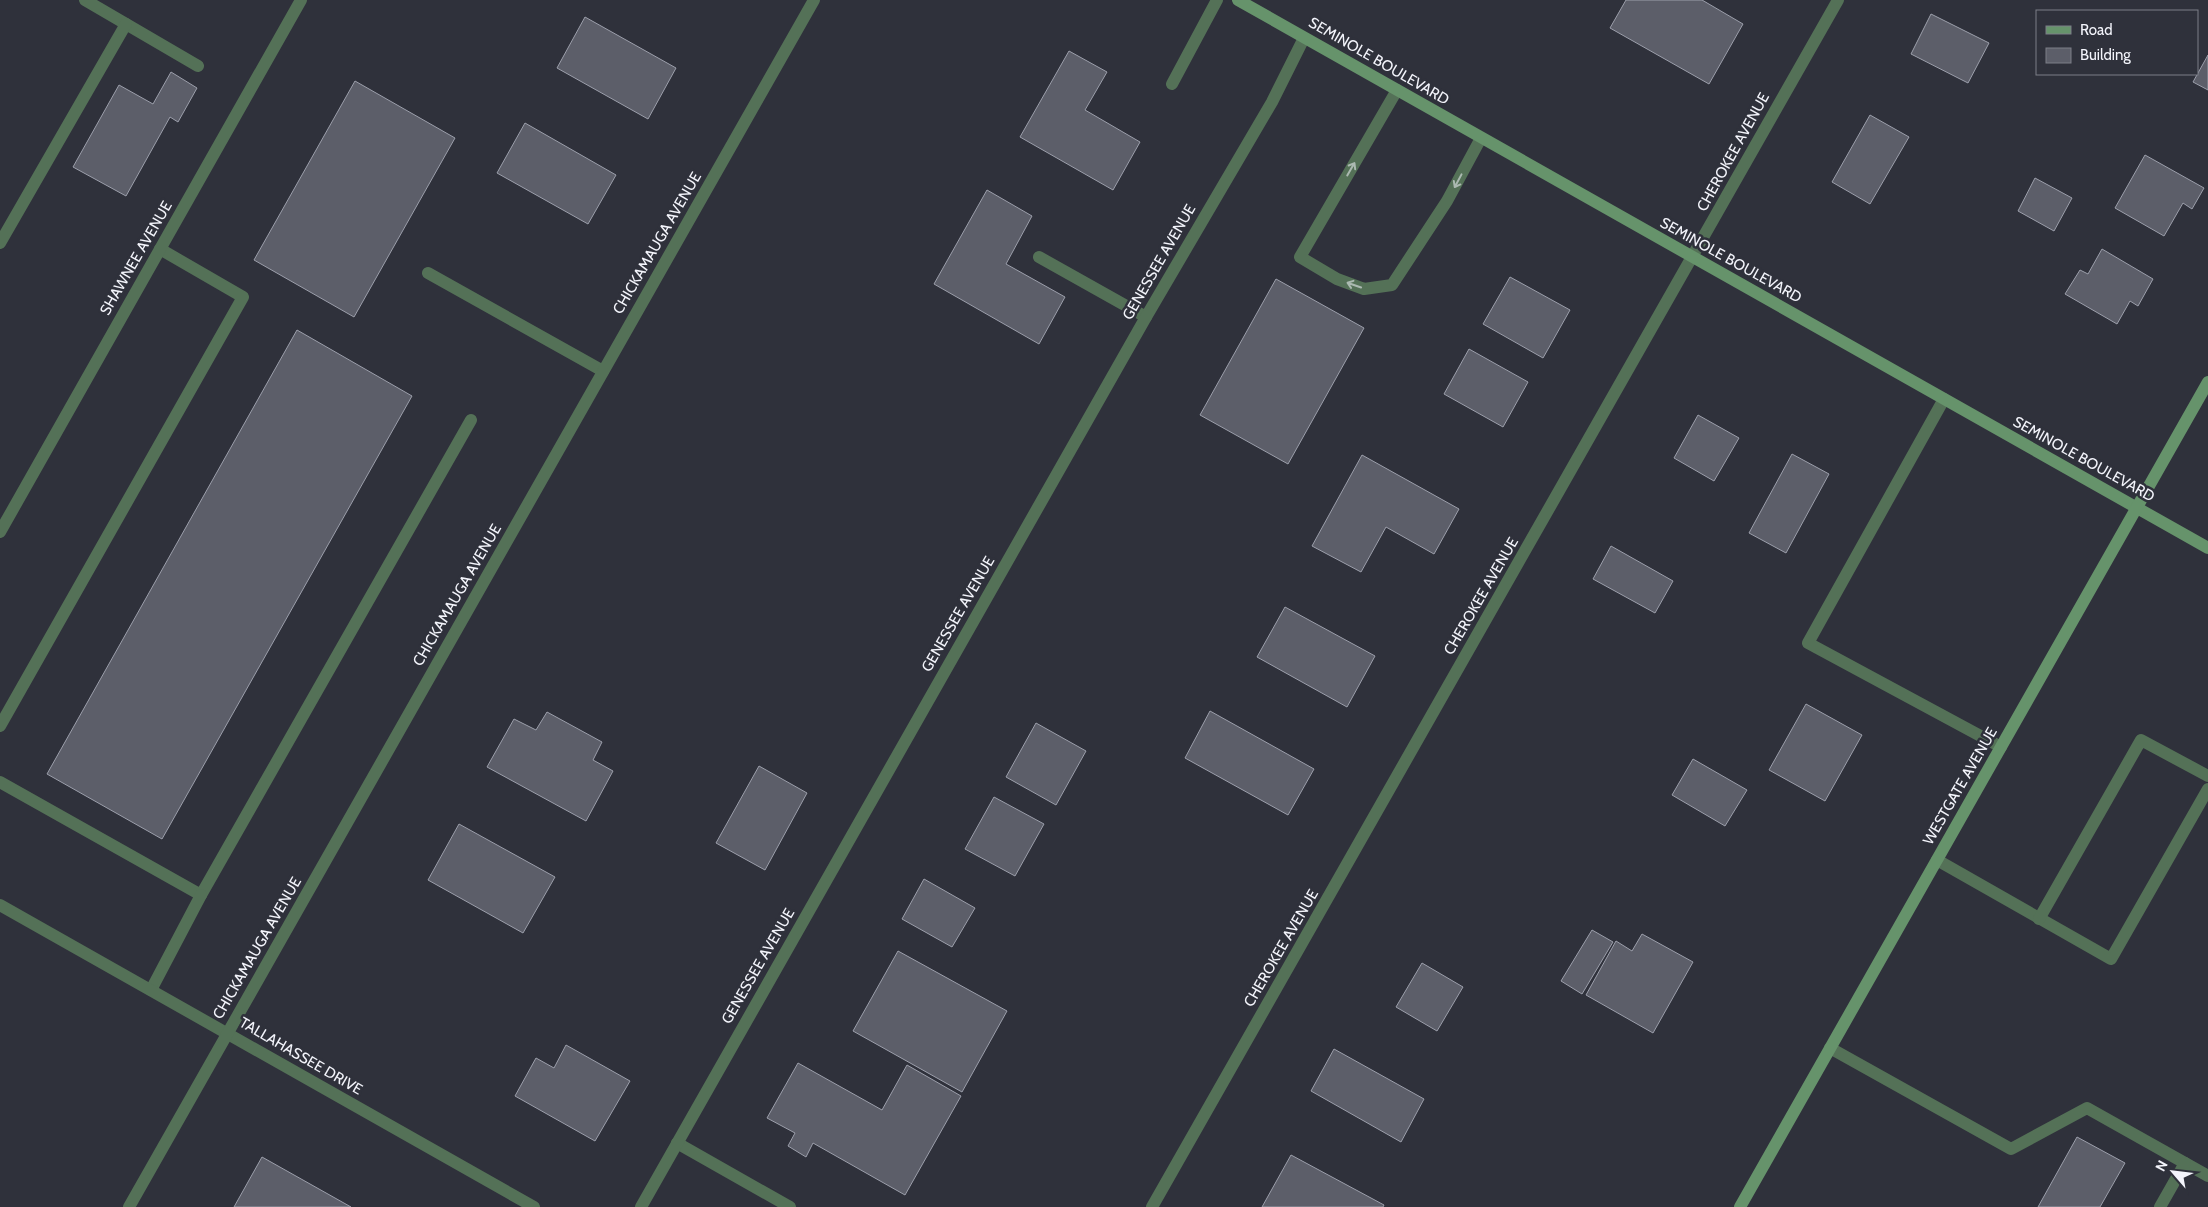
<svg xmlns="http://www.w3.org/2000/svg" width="2208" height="1207" viewBox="0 0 2208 1207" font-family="Cabin,sans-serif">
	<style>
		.building { fill: #5c5e69; stroke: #9c9fab }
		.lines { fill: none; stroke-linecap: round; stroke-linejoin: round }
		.lane { stroke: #547157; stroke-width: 12 }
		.street { stroke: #547157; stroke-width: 12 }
		.secondary { stroke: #66936b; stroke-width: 12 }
		.oneway { stroke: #abb9b1 }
		.labels { text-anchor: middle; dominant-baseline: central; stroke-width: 5; stroke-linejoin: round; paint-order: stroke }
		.street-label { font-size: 15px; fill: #f3f4fb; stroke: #2f313b }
	</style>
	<rect width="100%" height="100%" fill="#2f313b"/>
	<g class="building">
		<polygon points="1626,0 1702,0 1743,24 1709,84 1610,28"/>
		<polygon points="1931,14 1989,43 1968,83 1911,54"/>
		<polygon points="585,17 676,68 648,119 557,68"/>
		<polygon points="1069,51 1107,72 1085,110 1140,142 1113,190 1020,137"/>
		<polygon points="2208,55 2208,90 2193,82"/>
		<polygon points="171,72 197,88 178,122 170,117 126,196 73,167 119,85 153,104"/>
		<polygon points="355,81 455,138 354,317 254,260"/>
		<polygon points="1870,115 1909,137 1870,204 1832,182"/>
		<polygon points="525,123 616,175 588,224 497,173"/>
		<polygon points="2145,155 2204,188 2192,209 2183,203 2164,236 2115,208"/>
		<polygon points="2035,178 2072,198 2054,231 2018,211"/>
		<polygon points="987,190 1032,216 1006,264 1065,297 1039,344 934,284"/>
		<polygon points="2102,249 2153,279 2138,306 2130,301 2117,324 2065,294 2080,270 2088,274"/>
		<polygon points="1510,277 1570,310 1543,358 1483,324"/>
		<polygon points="1276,279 1364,328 1288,464 1200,415"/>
		<polygon points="297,330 412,396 162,839 47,774"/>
		<polygon points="1469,349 1528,382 1503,427 1444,394"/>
		<polygon points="1698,415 1739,438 1714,481 1674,458"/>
		<polygon points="1792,454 1829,474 1786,553 1749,533"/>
		<polygon points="1362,455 1459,509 1434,554 1386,527 1361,572 1312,546"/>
		<polygon points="1611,546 1673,581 1655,613 1593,579"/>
		<polygon points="1285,607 1375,656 1347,707 1257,657"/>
		<polygon points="1806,704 1862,735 1825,801 1769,770"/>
		<polygon points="1210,711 1314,769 1288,815 1185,758"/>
		<polygon points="547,712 602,742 593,760 613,771 586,821 487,767 514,719 536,730"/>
		<polygon points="1036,723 1086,751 1056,805 1006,777"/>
		<polygon points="1693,759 1747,790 1725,826 1672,795"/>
		<polygon points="759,766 807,793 765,870 716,843"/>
		<polygon points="994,797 1044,824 1015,876 965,849"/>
		<polygon points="459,824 555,877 523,933 428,880"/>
		<polygon points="924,879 975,908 952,947 902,919"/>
		<polygon points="1592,930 1613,942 1582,994 1561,981"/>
		<polygon points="1642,934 1693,962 1653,1033 1586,995 1616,941 1632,951"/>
		<polygon points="898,951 1007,1011 962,1092 853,1031"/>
		<polygon points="1422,963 1463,987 1437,1031 1396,1007"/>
		<polygon points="566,1045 630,1081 595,1141 515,1096 536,1058 554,1068"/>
		<polygon points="1334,1049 1424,1099 1401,1142 1311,1091"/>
		<polygon points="798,1063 882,1110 907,1065 961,1096 905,1195 813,1143 806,1157 788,1146 795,1133 767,1118"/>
		<polygon points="2077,1137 2125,1163 2100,1207 2038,1207"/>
		<polygon points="1291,1155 1384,1205 1383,1207 1262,1207"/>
		<polygon points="262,1157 351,1207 234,1207"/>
	</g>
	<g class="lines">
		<g class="lane">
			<polyline points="85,0 198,66"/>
			<polyline points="1172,84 1217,0"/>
			<polyline points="1397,90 1300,257 1337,279 1364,289 1392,285 1447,201 1481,138"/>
			<polyline points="0,243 126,24"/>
			<polyline points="1039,257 1146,317"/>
			<polyline points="428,273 603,371"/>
			<polyline points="1944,399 1808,643 2001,747"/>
			<polyline points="0,726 243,297 160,249"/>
			<polyline points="0,782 201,895 471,420"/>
			<polyline points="1937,860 2111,959 2208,789"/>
			<polyline points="2039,919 2141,740 2208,776"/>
			<polyline points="151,990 201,895"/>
			<polyline points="1830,1048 2011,1149 2087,1108 2208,1176"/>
			<polyline points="677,1143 790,1207"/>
			<polyline points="2160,1207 2185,1163"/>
		</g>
		<g class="street">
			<polyline points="0,532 301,0"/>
			<polyline points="0,905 534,1207"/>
			<polyline points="129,1207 814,0"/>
			<polyline points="641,1207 1146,317 1272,102 1304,38"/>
			<polyline points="1152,1207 1838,0"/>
		</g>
		<g class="secondary">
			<polyline points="1238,0 2208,548"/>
			<polyline points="1740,1207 2208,382"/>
		</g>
	</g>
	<defs><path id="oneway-shaft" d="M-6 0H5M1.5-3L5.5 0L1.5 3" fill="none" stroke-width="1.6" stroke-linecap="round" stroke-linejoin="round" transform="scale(1.25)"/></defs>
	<g class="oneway">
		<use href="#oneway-shaft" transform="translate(1351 169) rotate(-60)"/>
		<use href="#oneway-shaft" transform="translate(1458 181) rotate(118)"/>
		<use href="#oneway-shaft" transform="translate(1354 285) rotate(-161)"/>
	</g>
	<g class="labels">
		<g class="street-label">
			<text transform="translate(1379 61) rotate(30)">SEMINOLE BOULEVARD</text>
			<text transform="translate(1733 152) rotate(-61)">CHEROKEE AVENUE</text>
			<text transform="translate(657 243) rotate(-60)">CHICKAMAUGA AVENUE</text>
			<text transform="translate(136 258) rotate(-60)">SHAWNEE AVENUE</text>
			<text transform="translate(1731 260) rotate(29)">SEMINOLE BOULEVARD</text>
			<text transform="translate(1159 262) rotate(-60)">GENESSEE AVENUE</text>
			<text transform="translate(2084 459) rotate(29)">SEMINOLE BOULEVARD</text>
			<text transform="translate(457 595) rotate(-60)">CHICKAMAUGA AVENUE</text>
			<text transform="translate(1481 596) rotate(-60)">CHEROKEE AVENUE</text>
			<text transform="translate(958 614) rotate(-60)">GENESSEE AVENUE</text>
			<text transform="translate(1960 786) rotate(-60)">WESTGATE AVENUE</text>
			<text transform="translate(257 948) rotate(-60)">CHICKAMAUGA AVENUE</text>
			<text transform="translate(1281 948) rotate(-60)">CHEROKEE AVENUE</text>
			<text transform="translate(758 966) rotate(-60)">GENESSEE AVENUE</text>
			<text transform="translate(301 1056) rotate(30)">TALLAHASSEE DRIVE</text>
		</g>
	</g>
	<rect x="2036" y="10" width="162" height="65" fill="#2f313b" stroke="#7d7f88"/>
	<rect x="2046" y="26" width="25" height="8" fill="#66936b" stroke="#7d7f88"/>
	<text x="2080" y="35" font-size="15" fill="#f3f4fb">Road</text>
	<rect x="2046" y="48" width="25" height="15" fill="#5c5e69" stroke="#7d7f88"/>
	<text x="2080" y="60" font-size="15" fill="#f3f4fb">Building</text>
	<g transform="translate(2173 1172) rotate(298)" stroke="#2f313b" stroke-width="4" paint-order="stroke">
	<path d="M0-4L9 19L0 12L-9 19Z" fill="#f3f4fb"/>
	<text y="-8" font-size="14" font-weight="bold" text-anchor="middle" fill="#f3f4fb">N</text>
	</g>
</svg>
